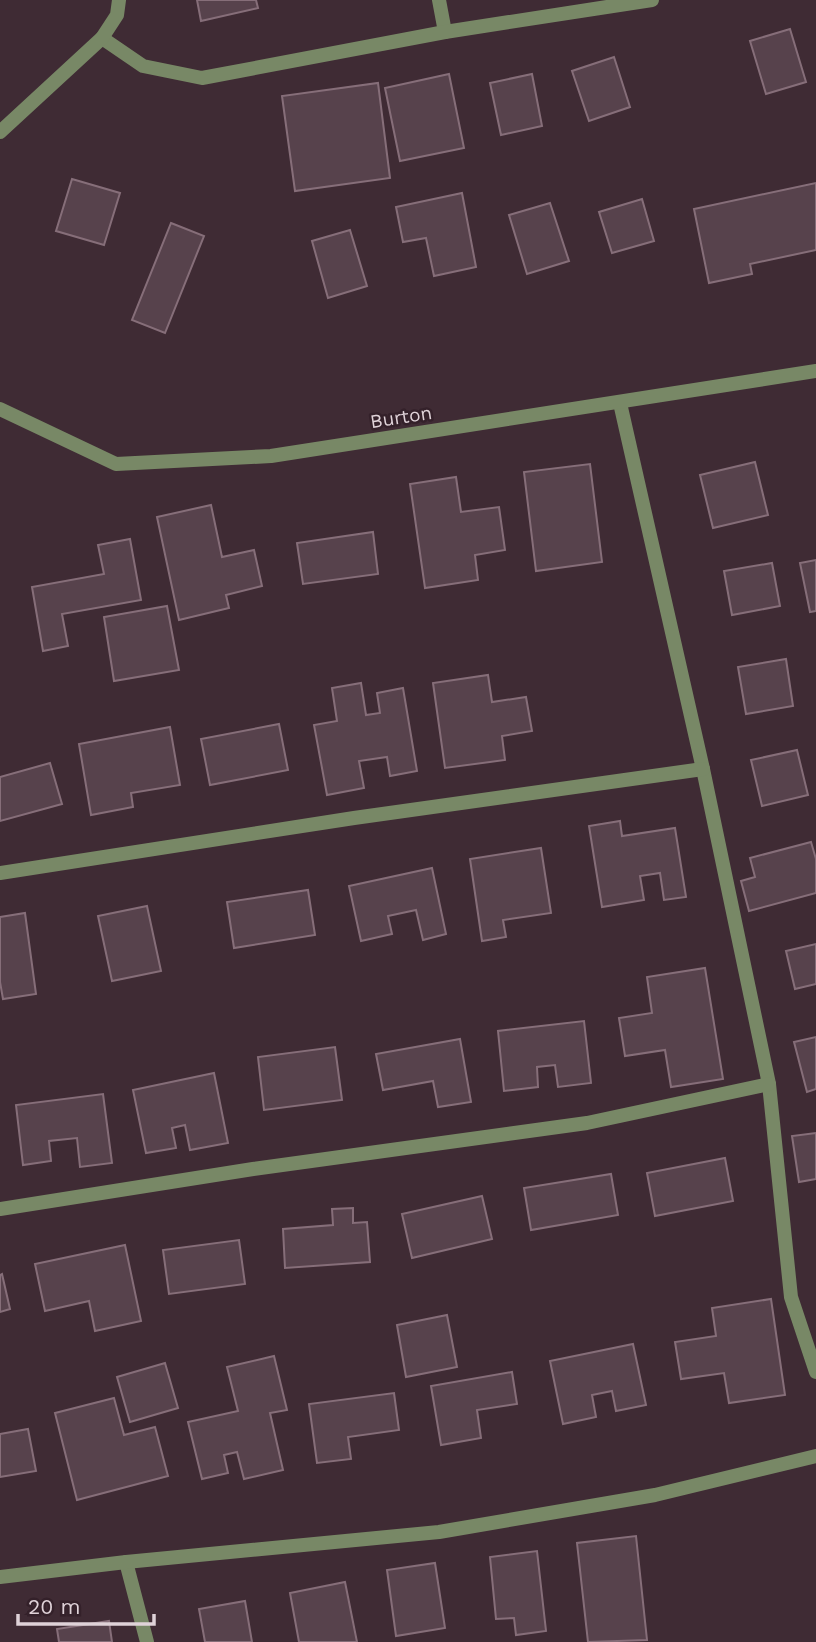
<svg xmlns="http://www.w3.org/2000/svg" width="816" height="1642" viewBox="0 0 816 1642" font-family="'Work Sans',sans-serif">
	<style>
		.building { fill: #57424c; stroke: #866e79; stroke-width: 2 }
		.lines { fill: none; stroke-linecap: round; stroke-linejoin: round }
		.street { stroke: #788866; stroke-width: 14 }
		.labels { text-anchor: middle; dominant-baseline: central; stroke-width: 5; stroke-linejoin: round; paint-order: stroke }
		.street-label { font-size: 19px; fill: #dfd2d8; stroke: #34212a }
	</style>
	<rect width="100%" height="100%" fill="#3f2b34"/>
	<g class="building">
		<polygon points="197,0 256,0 258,8 201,21"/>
		<polygon points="790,29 806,82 766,94 750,41"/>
		<polygon points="614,57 630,107 589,121 572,71"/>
		<polygon points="449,74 464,148 400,161 385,88"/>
		<polygon points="532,74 542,126 501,135 490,83"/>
		<polygon points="378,83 390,178 295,191 282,96"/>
		<polygon points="72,179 120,193 104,245 56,231"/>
		<polygon points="816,183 816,250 750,264 752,274 709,283 694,209"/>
		<polygon points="462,193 476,267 434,276 426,238 403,242 396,207"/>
		<polygon points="642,199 654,241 612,253 599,212"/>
		<polygon points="550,203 569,261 527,274 509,215"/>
		<polygon points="171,223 204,236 165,333 132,320"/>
		<polygon points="350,230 367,286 328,298 312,241"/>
		<polygon points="755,462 768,515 713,528 700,475"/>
		<polygon points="590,464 602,562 536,571 524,472"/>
		<polygon points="456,477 461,512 499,507 505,550 475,555 478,580 425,588 410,484"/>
		<polygon points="211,505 222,557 254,550 262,586 226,595 229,608 179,620 157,517"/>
		<polygon points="373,532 378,574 303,584 297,543"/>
		<polygon points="130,539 141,600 62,614 68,646 43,651 32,587 104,574 98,545"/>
		<polygon points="816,560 816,611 810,612 800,563"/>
		<polygon points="772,563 780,606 732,615 724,571"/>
		<polygon points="167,606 179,670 114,681 104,617"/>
		<polygon points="786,659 793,706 746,714 738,667"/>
		<polygon points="488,675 492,702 526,697 532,731 502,736 505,760 445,768 433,683"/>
		<polygon points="361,683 366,715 380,713 377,693 403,688 417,771 390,776 387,757 359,761 364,788 327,795 314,725 337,721 332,688"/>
		<polygon points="279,724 288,770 210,785 201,739"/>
		<polygon points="170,727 180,785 131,793 133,807 91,815 79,744"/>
		<polygon points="797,750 808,795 762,806 751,760"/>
		<polygon points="50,763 62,804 0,821 0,777"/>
		<polygon points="620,821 622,836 675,828 686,897 664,900 660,873 640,876 644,900 602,907 589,826"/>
		<polygon points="811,842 816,859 816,893 749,911 741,881 755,877 750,858"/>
		<polygon points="541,848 551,913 503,920 506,937 482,941 470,859"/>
		<polygon points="432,868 446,934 423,940 416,910 388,916 392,934 361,941 349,886"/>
		<polygon points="308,890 315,935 234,948 227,902"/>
		<polygon points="147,906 161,971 112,981 98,916"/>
		<polygon points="25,913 36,994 3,999 0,982 0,917"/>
		<polygon points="816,944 816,984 795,989 786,951"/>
		<polygon points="705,968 723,1079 671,1087 665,1050 625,1056 619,1018 652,1013 647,977"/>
		<polygon points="584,1021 591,1083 558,1087 555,1065 537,1067 538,1087 504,1091 498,1031"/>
		<polygon points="816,1037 816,1089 807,1092 794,1042"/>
		<polygon points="460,1039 471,1102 438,1107 433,1081 383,1090 376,1054"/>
		<polygon points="335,1047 342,1100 264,1110 258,1057"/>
		<polygon points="214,1073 228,1143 190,1150 185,1125 172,1128 176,1148 146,1153 133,1090"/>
		<polygon points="103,1094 112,1163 80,1167 77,1138 49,1141 51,1161 23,1165 16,1105"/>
		<polygon points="816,1133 816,1179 799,1182 792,1136"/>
		<polygon points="725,1158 733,1201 655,1216 647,1173"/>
		<polygon points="611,1174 618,1215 531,1230 524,1188"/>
		<polygon points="482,1196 492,1239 412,1258 402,1214"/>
		<polygon points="353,1208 353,1223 367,1222 370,1262 285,1268 283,1229 333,1225 332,1209"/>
		<polygon points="239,1240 245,1284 169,1294 163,1250"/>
		<polygon points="125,1245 141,1321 95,1331 89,1301 45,1311 35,1264"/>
		<polygon points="2,1274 10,1309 0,1312 0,1275"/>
		<polygon points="771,1299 785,1395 729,1403 724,1373 681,1379 675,1342 716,1336 712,1308"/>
		<polygon points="447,1315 457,1367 406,1377 397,1325"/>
		<polygon points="633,1344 646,1405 616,1411 612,1391 592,1395 596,1417 563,1424 550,1361"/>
		<polygon points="274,1356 287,1410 270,1413 283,1470 244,1479 237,1452 224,1455 228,1473 202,1479 188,1422 238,1411 227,1367"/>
		<polygon points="165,1363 178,1408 130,1422 117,1377"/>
		<polygon points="512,1372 517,1404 477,1410 481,1438 441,1445 431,1386"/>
		<polygon points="394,1393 399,1430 348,1437 351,1459 317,1463 309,1404"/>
		<polygon points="114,1398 124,1435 155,1427 168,1476 77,1500 55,1413"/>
		<polygon points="28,1429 36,1471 0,1477 0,1434"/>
		<polygon points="636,1536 647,1640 588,1642 577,1543"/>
		<polygon points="537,1551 546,1631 516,1635 514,1618 496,1619 490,1557"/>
		<polygon points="435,1563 445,1628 396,1636 387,1570"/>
		<polygon points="345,1582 357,1642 299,1642 290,1593"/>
		<polygon points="245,1601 252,1642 205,1642 199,1609"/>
		<polygon points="109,1621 112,1642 59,1642 57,1629"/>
	</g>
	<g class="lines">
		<g class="street">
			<polyline points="439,0 445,32"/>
			<polyline points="102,38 143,66 202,78 445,32 652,0"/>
			<polyline points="0,132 102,38 117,15 119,0"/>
			<polyline points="620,403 703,769 769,1084 791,1297 816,1372"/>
			<polyline points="0,409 116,464 271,456 816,371"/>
			<polyline points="0,873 354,818 703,769"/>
			<polyline points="0,1209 253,1169 587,1123 769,1084"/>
			<polyline points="126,1562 147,1642"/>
			<polyline points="0,1577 126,1562 439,1532 655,1495 816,1456"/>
		</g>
	</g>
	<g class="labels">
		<g class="street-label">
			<text transform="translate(401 417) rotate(-9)">Burton</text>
		</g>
	</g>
	<path d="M18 1614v10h136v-10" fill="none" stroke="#dfd2d8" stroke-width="3.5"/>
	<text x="28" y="1614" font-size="21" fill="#dfd2d8" stroke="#34212a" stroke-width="5" paint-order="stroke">20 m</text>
</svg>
